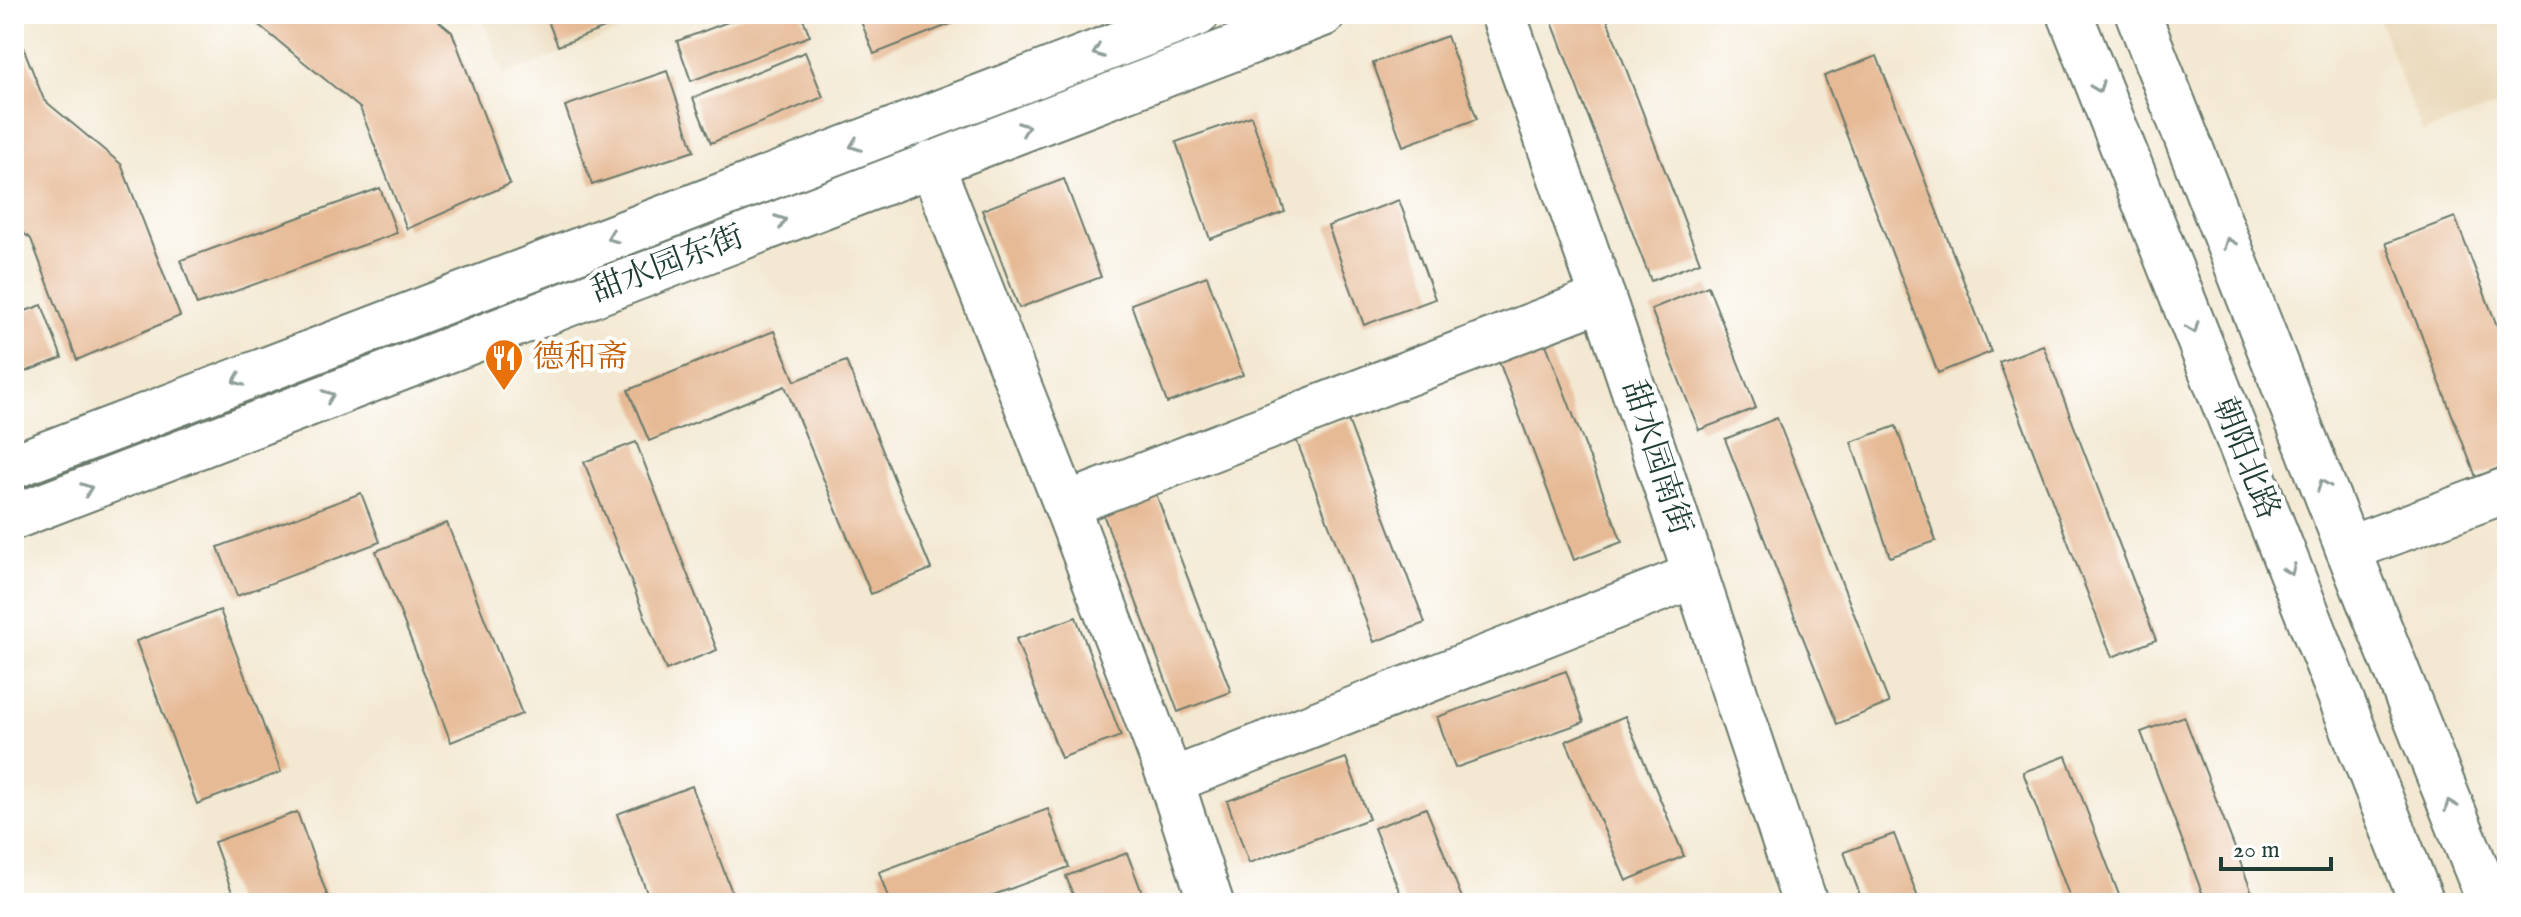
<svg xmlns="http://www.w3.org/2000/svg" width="2521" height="917" viewBox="0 0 2521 917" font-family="'IM FELL English','Noto Serif SC',serif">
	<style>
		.built { fill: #ead9ba }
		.building { fill: #e6ba95 }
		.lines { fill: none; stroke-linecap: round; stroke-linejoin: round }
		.minor-casing { stroke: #69796b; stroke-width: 48 }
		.major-casing { stroke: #69796b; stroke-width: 48 }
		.minor { stroke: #fff; stroke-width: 44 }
		.major { stroke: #fff; stroke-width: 44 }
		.oneway { stroke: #8f9e9a }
		.labels { text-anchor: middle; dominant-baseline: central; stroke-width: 8; stroke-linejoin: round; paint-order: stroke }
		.street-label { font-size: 32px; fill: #1f3d34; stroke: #fff }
		.food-label { font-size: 32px; fill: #c56008; stroke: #fff; text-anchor: start }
	</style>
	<rect width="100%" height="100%" fill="#fff"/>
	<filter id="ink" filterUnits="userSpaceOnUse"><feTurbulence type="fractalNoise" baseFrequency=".0125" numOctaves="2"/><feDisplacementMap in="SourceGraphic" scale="16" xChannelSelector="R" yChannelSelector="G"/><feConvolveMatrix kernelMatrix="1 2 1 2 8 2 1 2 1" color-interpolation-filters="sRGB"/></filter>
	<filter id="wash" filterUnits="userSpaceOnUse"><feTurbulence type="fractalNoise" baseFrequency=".006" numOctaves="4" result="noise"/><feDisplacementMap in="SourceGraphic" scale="32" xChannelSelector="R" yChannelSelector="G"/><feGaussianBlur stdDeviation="1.8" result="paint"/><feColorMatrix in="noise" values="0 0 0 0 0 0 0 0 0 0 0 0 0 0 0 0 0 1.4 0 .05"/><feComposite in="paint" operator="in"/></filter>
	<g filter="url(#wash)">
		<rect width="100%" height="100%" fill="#f3e8d1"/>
		<g class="built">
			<polygon points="481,14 664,14 504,75"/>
			<polygon points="2377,14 2507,14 2507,102 2422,133"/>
		</g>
		<g id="blocks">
			<g class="building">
				<polygon points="252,14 430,14 452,32 510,184 407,229 360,108 255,22"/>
				<polygon points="545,14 606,14 610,26 558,46"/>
				<polygon points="749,14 801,14 810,36 691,81 677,41"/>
				<polygon points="858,14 976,14 874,54"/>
				<polygon points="1549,14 1605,14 1700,262 1651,281"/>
				<polygon points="14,24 44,100 121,164 180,316 77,360 31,239 14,226"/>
				<polygon points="1447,36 1477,119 1403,146 1373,63"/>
				<polygon points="805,52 823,97 711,143 693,98"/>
				<polygon points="1877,56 1991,352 1938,373 1824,76"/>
				<polygon points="667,71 694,151 592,185 565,106"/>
				<polygon points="1251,116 1285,212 1210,239 1176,142"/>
				<polygon points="1064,179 1101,277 1019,308 982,210"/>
				<polygon points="380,188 397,233 197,305 181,260"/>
				<polygon points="1399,200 1435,299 1364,325 1328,226"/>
				<polygon points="2455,217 2507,352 2507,465 2476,477 2386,243"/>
				<polygon points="1207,276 1243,375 1167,403 1131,304"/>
				<polygon points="1708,286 1756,408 1699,430 1651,309"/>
				<polygon points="42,305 62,358 14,376 14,315"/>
				<polygon points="774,331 795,381 846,361 931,569 871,594 785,386 649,441 628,390"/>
				<polygon points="1544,339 1622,542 1574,560 1497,356"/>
				<polygon points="2043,345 2156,640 2112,657 1999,362"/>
				<polygon points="1777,418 1889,703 1837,724 1725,439"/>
				<polygon points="1348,420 1425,623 1374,642 1296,439"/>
				<polygon points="1896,426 1936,541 1890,557 1851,442"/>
				<polygon points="636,442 717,650 666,670 584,462"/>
				<polygon points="361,493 380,542 237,596 218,547"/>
				<polygon points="1156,494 1231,692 1178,712 1103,514"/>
				<polygon points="447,523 522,714 451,742 376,551"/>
				<polygon points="220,610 281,772 197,804 136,641"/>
				<polygon points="1076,617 1121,736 1061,758 1016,639"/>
				<polygon points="1566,671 1584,722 1455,768 1437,717"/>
				<polygon points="1625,716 1684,856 1626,881 1566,741"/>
				<polygon points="2184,716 2256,903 2206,903 2141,732"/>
				<polygon points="2066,756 2122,903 2072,903 2023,772"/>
				<polygon points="1346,758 1369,819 1249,863 1227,801"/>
				<polygon points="692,786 736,903 651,903 617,814"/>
				<polygon points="1426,808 1464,903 1404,903 1374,828"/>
				<polygon points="1048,809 1069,867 972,903 890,903 879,872"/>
				<polygon points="297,812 330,903 236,903 214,842"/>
				<polygon points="1894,834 1920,903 1863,903 1844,852"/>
				<polygon points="1127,853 1146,903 1076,903 1066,876"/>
			</g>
		</g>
	</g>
	<g filter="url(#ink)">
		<use href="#blocks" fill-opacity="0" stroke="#69796b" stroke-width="2"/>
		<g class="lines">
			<defs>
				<g id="minor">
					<polyline points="1503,14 1603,298 1805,903"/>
					<polyline points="931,163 1066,505 1603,298"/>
					<polyline points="14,466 1197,14"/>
					<polyline points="1066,505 1171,781"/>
					<polyline points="14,517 1323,14"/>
					<polyline points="2348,549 2507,490"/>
					<polyline points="1211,903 1171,781 1696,575"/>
				</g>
				<g id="major">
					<polyline points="2070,14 2422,903"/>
					<polyline points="2138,14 2348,549 2490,903"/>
				</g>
			</defs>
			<use href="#minor" class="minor-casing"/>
			<use href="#major" class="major-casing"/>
			<use href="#minor" class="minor"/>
			<use href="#major" class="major"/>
		</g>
		<defs><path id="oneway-chevron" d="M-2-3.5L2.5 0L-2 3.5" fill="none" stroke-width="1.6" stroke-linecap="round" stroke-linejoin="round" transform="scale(2)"/></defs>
		<g class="oneway">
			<use href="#oneway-chevron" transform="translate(1098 52) rotate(159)"/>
			<use href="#oneway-chevron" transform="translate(2098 87) rotate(69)"/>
			<use href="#oneway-chevron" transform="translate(1024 128) rotate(-21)"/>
			<use href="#oneway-chevron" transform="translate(855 145) rotate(159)"/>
			<use href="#oneway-chevron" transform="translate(781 221) rotate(-21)"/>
			<use href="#oneway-chevron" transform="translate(612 237) rotate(159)"/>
			<use href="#oneway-chevron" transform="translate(2229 243) rotate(-111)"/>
			<use href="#oneway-chevron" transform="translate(2193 328) rotate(68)"/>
			<use href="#oneway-chevron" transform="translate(238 380) rotate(159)"/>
			<use href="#oneway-chevron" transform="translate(329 396) rotate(-21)"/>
			<use href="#oneway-chevron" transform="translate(2323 485) rotate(-111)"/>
			<use href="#oneway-chevron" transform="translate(87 489) rotate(-21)"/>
			<use href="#oneway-chevron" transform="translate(2290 570) rotate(68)"/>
			<use href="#oneway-chevron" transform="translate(2450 805) rotate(-112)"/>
		</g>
	</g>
	<defs>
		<symbol id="restaurant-pin" viewBox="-11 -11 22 30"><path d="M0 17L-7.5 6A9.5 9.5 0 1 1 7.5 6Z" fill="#e8710a" stroke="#fff"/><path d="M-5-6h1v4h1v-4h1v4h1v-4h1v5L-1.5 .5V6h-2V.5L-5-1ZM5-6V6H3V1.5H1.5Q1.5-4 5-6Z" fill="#fff"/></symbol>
	</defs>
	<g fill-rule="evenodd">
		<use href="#restaurant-pin" x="482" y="336" width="44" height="60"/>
	</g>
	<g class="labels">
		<g class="street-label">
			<text transform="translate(668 265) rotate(-21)">甜水园东街</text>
			<text transform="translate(1656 458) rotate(72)">甜水园南街</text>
			<text transform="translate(2245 459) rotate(68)">朝阳北路</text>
		</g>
		<g class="food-label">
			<text x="532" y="358">德和斋</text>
		</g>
	</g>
	<rect width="2521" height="917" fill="none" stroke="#fff" stroke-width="48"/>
	<path d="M2221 857v12h110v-12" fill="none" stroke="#1f3d34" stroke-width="4"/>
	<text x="2233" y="857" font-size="24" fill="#1f3d34" stroke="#ffffff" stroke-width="6" paint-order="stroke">20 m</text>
</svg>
